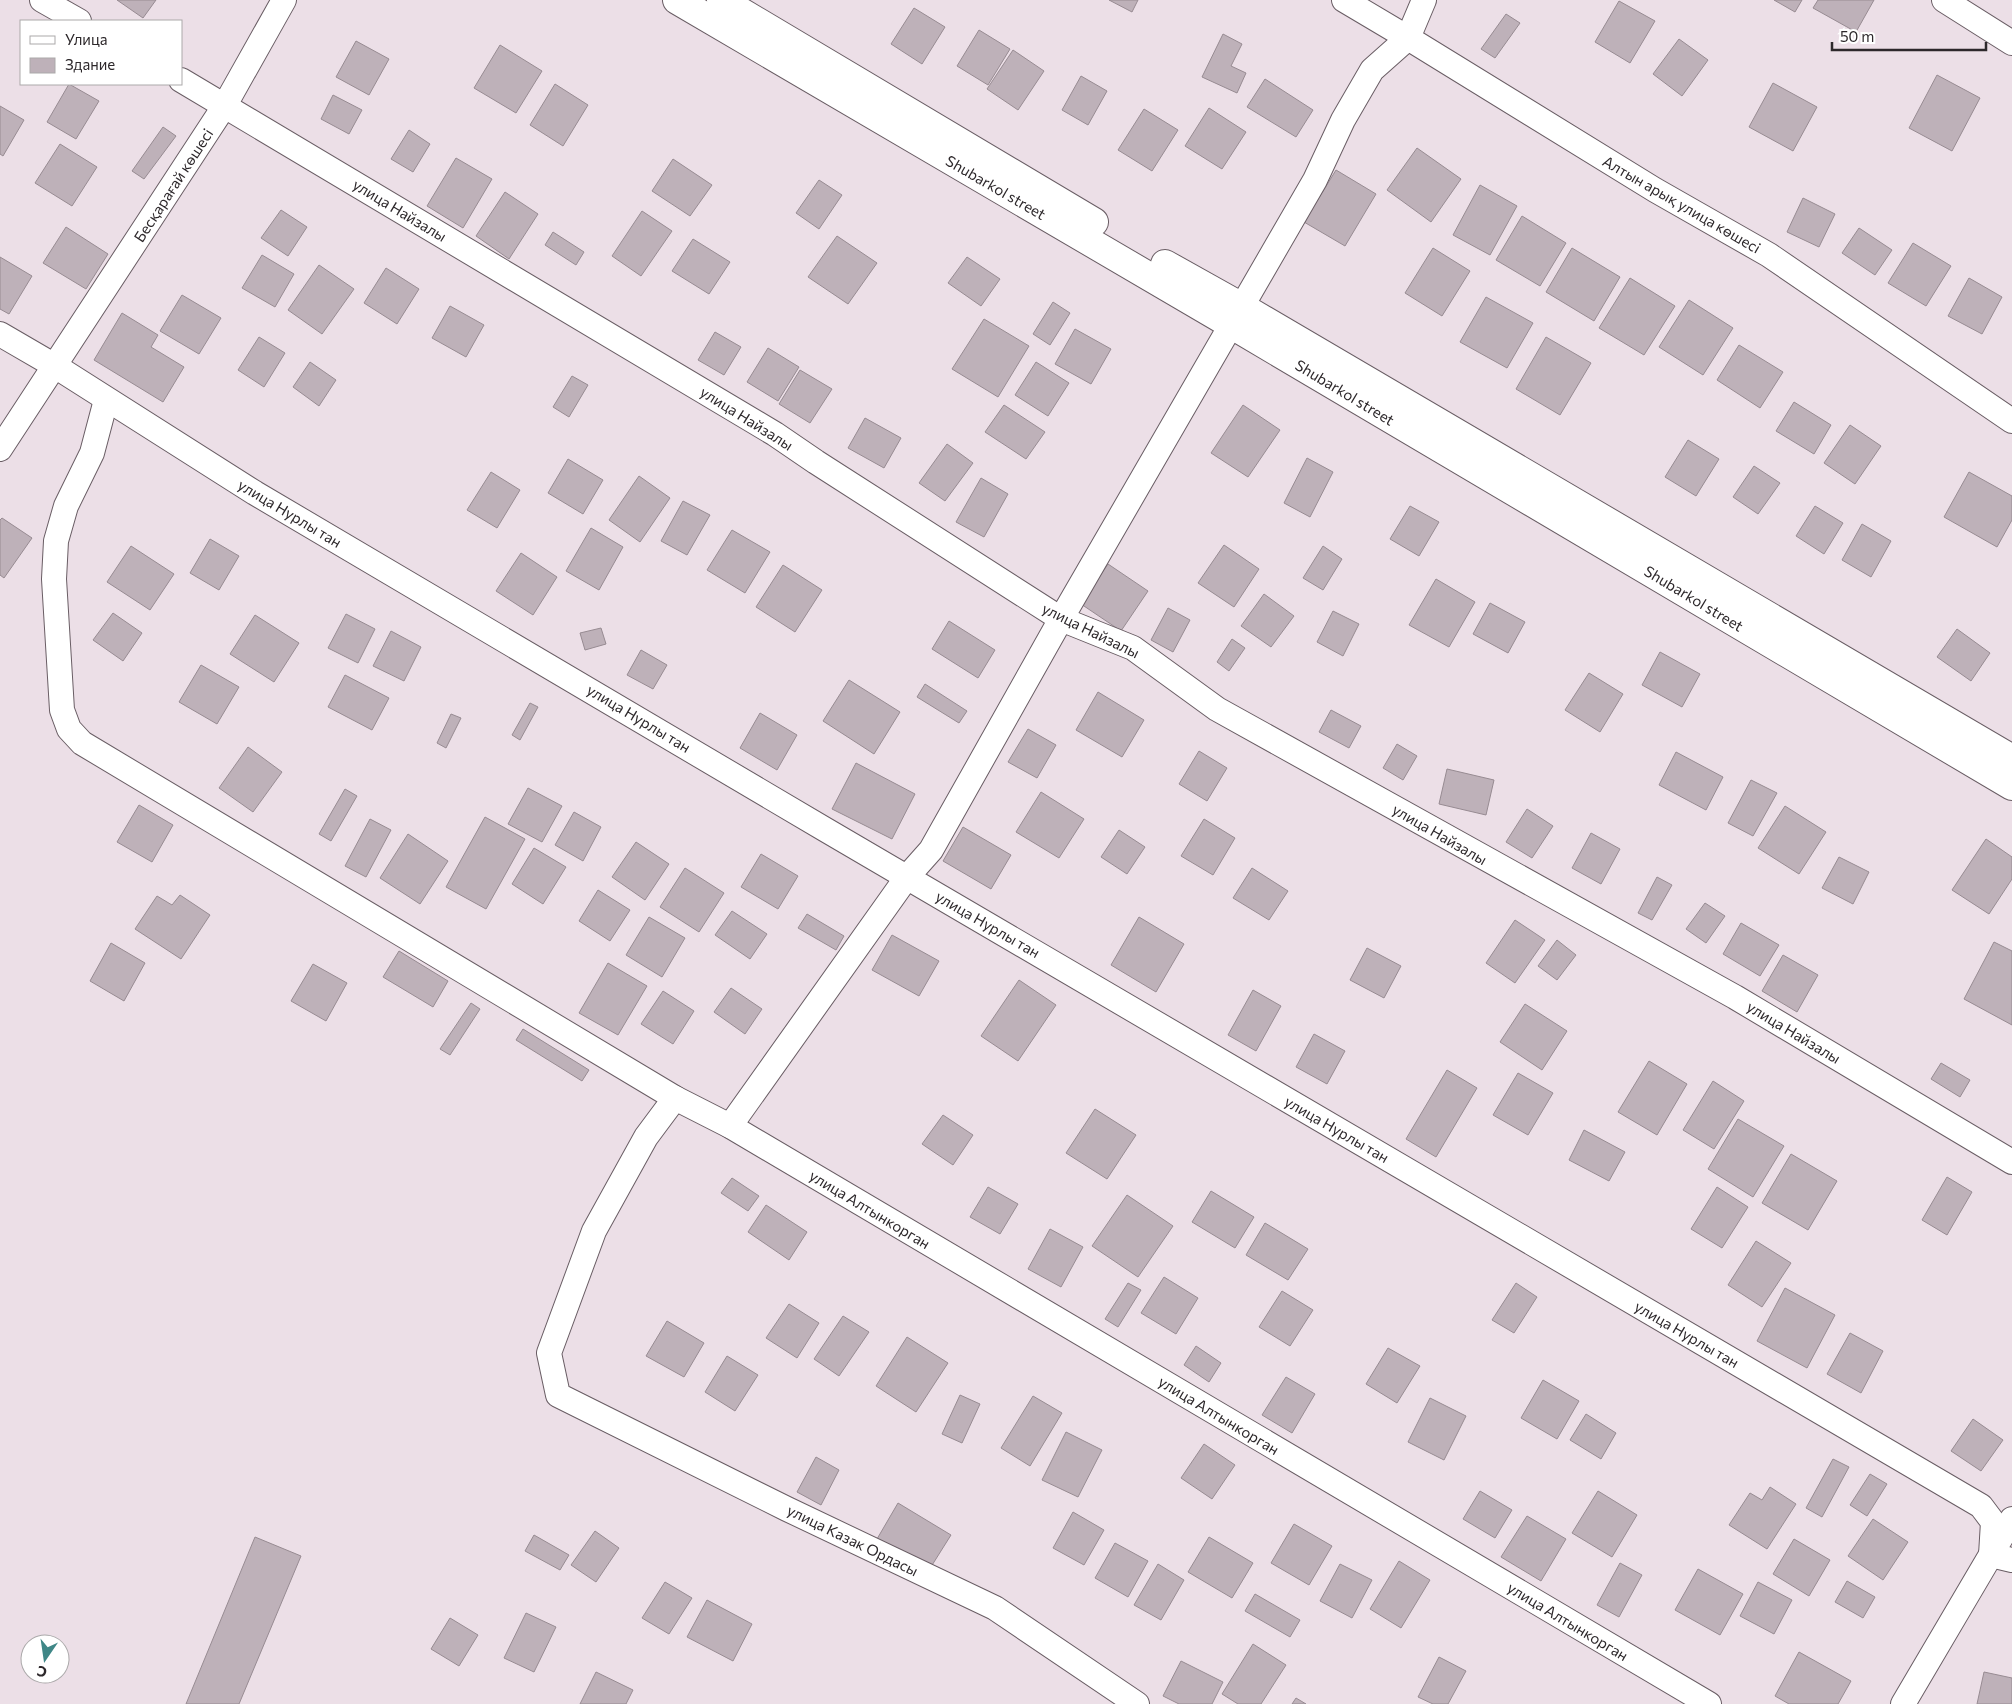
<svg xmlns="http://www.w3.org/2000/svg" width="2012" height="1704" viewBox="0 0 2012 1704" font-family="Commissioner,sans-serif">
	<style>
		.building { fill: #beb1b9; stroke: #978b92 }
		.lines { fill: none; stroke-linecap: round; stroke-linejoin: round }
		.street-casing { stroke: #695d64; stroke-width: 26 }
		.secondary-casing { stroke: #695d64; stroke-width: 30 }
		.street { stroke: #fff; stroke-width: 24 }
		.secondary { stroke: #fff; stroke-width: 28 }
		.labels { text-anchor: middle; dominant-baseline: central; stroke-width: 4; stroke-linejoin: round; paint-order: stroke }
		.street-label { font-size: 15px; fill: #2d282b; stroke: #fff }
	</style>
	<rect width="100%" height="100%" fill="#ecdfe7"/>
	<g class="building">
		<polygon points="117,0 156,0 143,18"/>
		<polygon points="1109,0 1138,0 1132,12"/>
		<polygon points="1774,0 1802,0 1795,12"/>
		<polygon points="1818,0 1874,0 1856,32 1813,8"/>
		<polygon points="1619,1 1655,21 1630,63 1595,42"/>
		<polygon points="914,8 945,27 922,64 891,44"/>
		<polygon points="1506,14 1520,23 1495,58 1481,49"/>
		<polygon points="979,30 1010,49 988,85 957,66"/>
		<polygon points="1223,34 1242,44 1231,66 1246,73 1237,93 1202,77"/>
		<polygon points="1679,39 1708,60 1682,96 1653,74"/>
		<polygon points="356,41 389,59 369,95 336,77"/>
		<polygon points="500,45 542,71 516,113 474,88"/>
		<polygon points="1013,50 1044,71 1018,110 987,89"/>
		<polygon points="1937,75 1980,98 1952,151 1909,128"/>
		<polygon points="1081,76 1107,91 1088,125 1062,110"/>
		<polygon points="1265,79 1313,110 1296,137 1247,107"/>
		<polygon points="1773,83 1817,107 1793,151 1749,127"/>
		<polygon points="69,84 99,101 76,139 47,122"/>
		<polygon points="555,84 588,105 563,146 530,125"/>
		<polygon points="333,95 362,110 349,134 321,119"/>
		<polygon points="0,106 24,120 3,156 0,154"/>
		<polygon points="1209,108 1246,132 1222,169 1185,146"/>
		<polygon points="1144,109 1178,130 1152,171 1118,150"/>
		<polygon points="163,127 176,136 144,179 132,171"/>
		<polygon points="409,130 430,144 413,172 391,159"/>
		<polygon points="60,144 97,167 72,206 35,183"/>
		<polygon points="1417,148 1461,179 1431,222 1387,190"/>
		<polygon points="456,158 492,179 463,228 427,206"/>
		<polygon points="673,159 712,185 690,216 652,191"/>
		<polygon points="1336,170 1376,194 1345,246 1304,222"/>
		<polygon points="819,180 842,195 819,229 796,213"/>
		<polygon points="1480,185 1517,206 1490,255 1453,235"/>
		<polygon points="505,192 538,214 509,259 476,236"/>
		<polygon points="1803,198 1835,214 1819,247 1787,232"/>
		<polygon points="281,210 307,227 288,256 261,238"/>
		<polygon points="642,211 672,231 641,276 612,256"/>
		<polygon points="1522,216 1566,243 1540,286 1496,260"/>
		<polygon points="66,227 108,254 86,289 43,263"/>
		<polygon points="1859,228 1892,250 1875,275 1842,253"/>
		<polygon points="553,232 584,252 576,265 545,245"/>
		<polygon points="837,236 877,263 848,304 808,277"/>
		<polygon points="693,239 730,262 709,294 672,271"/>
		<polygon points="1913,243 1951,266 1926,306 1888,283"/>
		<polygon points="1433,248 1470,271 1442,316 1405,293"/>
		<polygon points="1572,248 1620,277 1594,321 1546,292"/>
		<polygon points="262,255 294,274 275,307 242,288"/>
		<polygon points="0,257 32,276 9,314 0,309"/>
		<polygon points="967,257 1000,279 981,306 948,283"/>
		<polygon points="319,265 354,289 322,334 288,310"/>
		<polygon points="386,268 419,289 397,324 364,303"/>
		<polygon points="1630,278 1675,306 1644,355 1599,328"/>
		<polygon points="1969,278 2002,297 1982,334 1948,316"/>
		<polygon points="182,295 221,318 199,354 160,331"/>
		<polygon points="1486,297 1533,323 1507,368 1460,342"/>
		<polygon points="1689,300 1733,328 1703,375 1659,347"/>
		<polygon points="1053,302 1070,313 1050,345 1033,334"/>
		<polygon points="450,306 484,325 466,357 432,338"/>
		<polygon points="122,313 158,335 151,347 184,367 163,402 94,360"/>
		<polygon points="984,319 1029,346 998,397 952,369"/>
		<polygon points="1075,329 1111,349 1091,384 1055,364"/>
		<polygon points="715,332 741,347 724,375 698,360"/>
		<polygon points="259,337 285,353 264,387 238,370"/>
		<polygon points="1546,337 1591,363 1560,415 1516,389"/>
		<polygon points="1739,345 1783,372 1760,408 1717,380"/>
		<polygon points="768,348 799,367 778,401 747,382"/>
		<polygon points="310,362 336,380 319,406 293,387"/>
		<polygon points="1036,362 1069,383 1048,416 1015,395"/>
		<polygon points="800,370 832,389 810,423 779,404"/>
		<polygon points="572,376 588,385 569,417 553,407"/>
		<polygon points="1794,402 1831,425 1814,454 1776,431"/>
		<polygon points="1004,405 1045,432 1026,459 985,432"/>
		<polygon points="1243,405 1280,430 1248,477 1211,453"/>
		<polygon points="865,418 901,438 884,468 848,448"/>
		<polygon points="1850,425 1881,446 1855,484 1824,463"/>
		<polygon points="1688,440 1719,459 1696,496 1665,477"/>
		<polygon points="947,444 973,463 945,501 919,483"/>
		<polygon points="1307,458 1333,472 1310,517 1284,503"/>
		<polygon points="568,459 603,480 583,514 548,493"/>
		<polygon points="1754,466 1780,483 1758,514 1733,497"/>
		<polygon points="491,472 520,490 497,528 467,510"/>
		<polygon points="1969,472 2012,496 2012,520 1997,547 1944,517"/>
		<polygon points="639,476 670,498 640,542 609,520"/>
		<polygon points="981,478 1008,494 984,537 956,522"/>
		<polygon points="683,501 710,515 687,555 661,541"/>
		<polygon points="1410,506 1439,522 1419,556 1390,539"/>
		<polygon points="1815,506 1843,523 1824,554 1796,536"/>
		<polygon points="2,518 32,538 4,578 0,575 0,520"/>
		<polygon points="1862,524 1891,541 1871,577 1842,560"/>
		<polygon points="591,528 623,547 599,590 566,571"/>
		<polygon points="732,530 770,552 745,593 707,570"/>
		<polygon points="210,539 239,556 219,590 190,573"/>
		<polygon points="1224,545 1259,569 1234,607 1198,583"/>
		<polygon points="131,546 174,574 150,610 107,582"/>
		<polygon points="1323,546 1342,559 1323,590 1303,578"/>
		<polygon points="521,553 557,577 533,615 496,591"/>
		<polygon points="1108,564 1148,591 1121,631 1081,604"/>
		<polygon points="783,565 822,590 795,632 756,607"/>
		<polygon points="1436,579 1475,602 1449,647 1409,625"/>
		<polygon points="1264,594 1294,616 1271,647 1241,626"/>
		<polygon points="1490,603 1525,622 1508,653 1473,634"/>
		<polygon points="1168,608 1190,620 1173,652 1151,640"/>
		<polygon points="1333,611 1359,624 1343,656 1317,642"/>
		<polygon points="113,613 142,633 123,661 93,640"/>
		<polygon points="346,614 375,629 358,663 328,648"/>
		<polygon points="255,615 299,643 274,682 230,654"/>
		<polygon points="949,621 995,650 978,678 932,649"/>
		<polygon points="601,628 606,644 585,650 580,633"/>
		<polygon points="1957,629 1990,653 1971,681 1937,657"/>
		<polygon points="391,631 421,647 404,681 373,666"/>
		<polygon points="1232,639 1245,648 1229,671 1217,662"/>
		<polygon points="641,650 667,665 653,689 627,675"/>
		<polygon points="1660,652 1700,674 1682,707 1642,685"/>
		<polygon points="201,665 239,687 217,724 179,702"/>
		<polygon points="1589,673 1623,694 1600,732 1565,710"/>
		<polygon points="345,675 389,698 372,730 328,707"/>
		<polygon points="849,680 900,712 874,754 823,721"/>
		<polygon points="925,684 967,711 959,723 917,697"/>
		<polygon points="1098,692 1144,720 1122,757 1076,730"/>
		<polygon points="530,703 538,707 520,740 512,735"/>
		<polygon points="1331,710 1361,726 1349,748 1319,732"/>
		<polygon points="760,713 797,735 777,770 740,748"/>
		<polygon points="451,714 461,718 446,748 437,743"/>
		<polygon points="1028,729 1056,745 1037,778 1008,762"/>
		<polygon points="1397,744 1417,756 1403,780 1383,768"/>
		<polygon points="248,747 282,772 253,812 219,788"/>
		<polygon points="1199,751 1227,768 1207,801 1179,784"/>
		<polygon points="1676,752 1723,777 1706,810 1659,785"/>
		<polygon points="856,763 915,794 892,839 832,809"/>
		<polygon points="1447,769 1494,780 1486,815 1439,804"/>
		<polygon points="1751,780 1777,793 1753,836 1728,823"/>
		<polygon points="528,788 562,806 542,842 508,824"/>
		<polygon points="345,789 357,796 331,841 319,834"/>
		<polygon points="1041,792 1084,819 1059,858 1016,832"/>
		<polygon points="139,805 173,825 152,862 117,842"/>
		<polygon points="1785,806 1826,832 1799,874 1758,848"/>
		<polygon points="1527,809 1553,826 1532,858 1506,842"/>
		<polygon points="574,812 601,827 583,861 555,845"/>
		<polygon points="485,817 525,839 486,909 446,887"/>
		<polygon points="370,819 391,830 366,877 345,866"/>
		<polygon points="1204,819 1235,838 1213,875 1181,856"/>
		<polygon points="963,827 1011,855 991,889 943,861"/>
		<polygon points="1119,830 1145,847 1127,874 1101,857"/>
		<polygon points="1591,833 1620,849 1601,884 1572,868"/>
		<polygon points="408,834 448,861 420,904 380,878"/>
		<polygon points="1986,839 2012,857 2012,879 1989,914 1952,890"/>
		<polygon points="636,842 669,864 645,900 612,877"/>
		<polygon points="534,848 566,867 543,904 512,884"/>
		<polygon points="761,854 798,876 778,909 741,887"/>
		<polygon points="1839,857 1869,872 1853,904 1822,888"/>
		<polygon points="685,868 724,893 699,932 660,907"/>
		<polygon points="1252,868 1288,891 1269,920 1233,898"/>
		<polygon points="1657,877 1672,885 1652,920 1638,913"/>
		<polygon points="598,890 630,910 610,941 579,921"/>
		<polygon points="180,895 210,915 181,959 135,929 157,896 172,905"/>
		<polygon points="1705,903 1725,916 1706,943 1686,929"/>
		<polygon points="732,911 767,934 750,959 715,935"/>
		<polygon points="807,914 844,936 836,950 798,928"/>
		<polygon points="649,917 685,938 662,977 626,955"/>
		<polygon points="1139,917 1184,944 1156,992 1111,965"/>
		<polygon points="1515,920 1545,940 1515,983 1486,963"/>
		<polygon points="1741,923 1779,945 1760,976 1723,954"/>
		<polygon points="892,935 939,961 919,996 872,970"/>
		<polygon points="1557,940 1576,955 1557,980 1538,966"/>
		<polygon points="1994,942 2012,951 2012,1025 1964,999"/>
		<polygon points="111,943 145,963 124,1001 90,981"/>
		<polygon points="1367,948 1401,966 1384,998 1350,980"/>
		<polygon points="399,951 448,981 433,1007 383,977"/>
		<polygon points="1783,955 1818,975 1797,1012 1762,991"/>
		<polygon points="608,963 647,986 618,1035 579,1013"/>
		<polygon points="313,964 347,983 326,1021 291,1001"/>
		<polygon points="1019,980 1056,1005 1018,1061 981,1036"/>
		<polygon points="731,988 762,1009 745,1034 714,1012"/>
		<polygon points="1253,990 1281,1006 1256,1051 1228,1035"/>
		<polygon points="663,991 694,1011 673,1044 641,1024"/>
		<polygon points="471,1003 480,1009 450,1055 440,1049"/>
		<polygon points="1525,1004 1567,1031 1542,1070 1500,1042"/>
		<polygon points="523,1029 589,1070 582,1081 516,1040"/>
		<polygon points="1314,1034 1345,1051 1327,1084 1296,1067"/>
		<polygon points="1649,1061 1687,1084 1657,1135 1618,1112"/>
		<polygon points="1941,1063 1970,1080 1960,1097 1931,1079"/>
		<polygon points="1447,1070 1477,1088 1436,1157 1406,1139"/>
		<polygon points="1518,1073 1553,1093 1528,1135 1493,1115"/>
		<polygon points="1713,1081 1744,1101 1714,1149 1683,1130"/>
		<polygon points="1095,1109 1136,1135 1107,1179 1066,1153"/>
		<polygon points="943,1115 973,1135 953,1165 922,1144"/>
		<polygon points="1738,1119 1784,1146 1753,1197 1708,1169"/>
		<polygon points="1584,1130 1625,1152 1609,1181 1569,1160"/>
		<polygon points="1791,1154 1837,1181 1808,1230 1762,1203"/>
		<polygon points="1947,1177 1972,1192 1947,1235 1922,1220"/>
		<polygon points="732,1178 759,1196 748,1211 721,1193"/>
		<polygon points="988,1187 1018,1204 1000,1234 970,1217"/>
		<polygon points="1717,1187 1748,1207 1722,1248 1691,1229"/>
		<polygon points="1211,1191 1254,1217 1235,1248 1192,1222"/>
		<polygon points="1127,1195 1173,1226 1138,1277 1092,1246"/>
		<polygon points="766,1205 807,1232 789,1260 748,1232"/>
		<polygon points="1265,1223 1308,1249 1288,1280 1246,1255"/>
		<polygon points="1050,1229 1083,1247 1061,1287 1028,1269"/>
		<polygon points="1756,1241 1791,1263 1762,1307 1728,1285"/>
		<polygon points="1164,1277 1198,1298 1176,1334 1141,1313"/>
		<polygon points="1128,1283 1141,1290 1118,1327 1105,1319"/>
		<polygon points="1516,1283 1537,1297 1514,1333 1492,1320"/>
		<polygon points="1785,1288 1835,1315 1807,1368 1757,1341"/>
		<polygon points="1282,1291 1313,1310 1290,1346 1259,1327"/>
		<polygon points="789,1304 819,1323 797,1358 766,1338"/>
		<polygon points="843,1316 869,1332 839,1376 814,1359"/>
		<polygon points="667,1321 704,1343 684,1377 646,1356"/>
		<polygon points="1850,1333 1883,1351 1861,1393 1827,1374"/>
		<polygon points="907,1337 948,1363 916,1412 876,1386"/>
		<polygon points="1196,1346 1221,1363 1209,1382 1184,1365"/>
		<polygon points="1388,1348 1420,1366 1397,1403 1366,1384"/>
		<polygon points="727,1356 758,1375 735,1411 705,1392"/>
		<polygon points="1286,1377 1315,1394 1292,1433 1262,1415"/>
		<polygon points="1543,1380 1579,1401 1557,1439 1521,1418"/>
		<polygon points="960,1395 980,1404 962,1443 942,1434"/>
		<polygon points="1033,1396 1062,1413 1030,1466 1001,1448"/>
		<polygon points="1430,1398 1466,1416 1444,1460 1408,1442"/>
		<polygon points="1586,1414 1616,1433 1601,1459 1570,1440"/>
		<polygon points="1973,1419 2003,1440 1981,1471 1951,1451"/>
		<polygon points="1066,1432 1102,1450 1078,1497 1042,1480"/>
		<polygon points="1204,1444 1235,1465 1212,1499 1181,1478"/>
		<polygon points="816,1457 839,1470 821,1505 797,1492"/>
		<polygon points="1833,1459 1849,1467 1822,1517 1806,1508"/>
		<polygon points="1870,1474 1887,1484 1867,1516 1850,1505"/>
		<polygon points="1770,1487 1796,1504 1767,1549 1729,1525 1750,1493 1762,1500"/>
		<polygon points="1480,1491 1512,1510 1495,1538 1463,1519"/>
		<polygon points="1598,1491 1637,1515 1612,1557 1572,1533"/>
		<polygon points="898,1503 951,1535 929,1570 877,1539"/>
		<polygon points="1073,1512 1104,1530 1084,1565 1053,1548"/>
		<polygon points="1527,1516 1566,1539 1541,1581 1501,1557"/>
		<polygon points="1873,1519 1908,1542 1883,1580 1848,1556"/>
		<polygon points="1294,1524 1332,1546 1309,1585 1271,1563"/>
		<polygon points="595,1531 619,1548 596,1582 571,1565"/>
		<polygon points="534,1535 569,1555 560,1570 525,1551"/>
		<polygon points="255,1537 301,1556 239,1704 186,1704"/>
		<polygon points="1209,1537 1253,1563 1232,1598 1188,1572"/>
		<polygon points="1794,1539 1830,1560 1809,1596 1773,1574"/>
		<polygon points="1115,1543 1148,1561 1128,1597 1095,1578"/>
		<polygon points="1399,1561 1430,1580 1401,1628 1370,1609"/>
		<polygon points="1620,1563 1642,1575 1619,1617 1597,1605"/>
		<polygon points="1158,1564 1184,1580 1161,1620 1134,1605"/>
		<polygon points="1340,1564 1372,1580 1352,1618 1320,1601"/>
		<polygon points="1698,1569 1743,1594 1720,1635 1675,1610"/>
		<polygon points="1847,1581 1875,1597 1863,1618 1835,1602"/>
		<polygon points="665,1582 692,1598 669,1634 642,1618"/>
		<polygon points="1758,1582 1792,1600 1774,1634 1740,1616"/>
		<polygon points="1255,1594 1300,1620 1290,1637 1245,1611"/>
		<polygon points="707,1600 752,1624 733,1661 687,1637"/>
		<polygon points="526,1613 556,1627 534,1672 504,1658"/>
		<polygon points="450,1618 478,1635 459,1666 431,1649"/>
		<polygon points="1253,1644 1286,1665 1261,1704 1238,1704 1222,1694"/>
		<polygon points="1799,1652 1851,1681 1838,1704 1789,1704 1775,1696"/>
		<polygon points="1439,1657 1466,1671 1448,1704 1433,1704 1418,1697"/>
		<polygon points="1181,1661 1223,1682 1212,1704 1179,1704 1163,1696"/>
		<polygon points="596,1672 633,1690 626,1704 580,1704"/>
		<polygon points="1984,1672 2012,1678 2012,1704 1977,1704"/>
		<polygon points="1296,1698 1306,1704 1292,1704"/>
	</g>
	<g class="lines">
		<defs>
			<g id="street">
				<polyline points="42,0 79,21"/>
				<polyline points="1344,0 1408,38 1655,190 1769,255 2012,421"/>
				<polyline points="1944,0 2012,43"/>
				<polyline points="181,80 775,434 816,462 1061,619 1133,648 1217,709 1735,997 2012,1162"/>
				<polyline points="0,334 55,366 255,493 826,830 1981,1506 1993,1522 1991,1555 2012,1560"/>
				<polyline points="106,400 92,453 66,506 56,541 54,579 62,710 69,729 82,743 675,1098 730,1126 1709,1704"/>
				<polyline points="0,449 225,105 284,0"/>
				<polyline points="675,1098 646,1137 594,1231 549,1353 558,1395 787,1509 995,1608 1137,1704"/>
				<polyline points="730,1126 907,877 931,850 1061,619 1315,180 1343,120 1372,70 1408,38 1424,0"/>
				<polyline points="1903,1704 2012,1519"/>
			</g>
			<g id="secondary">
				<polyline points="677,0 1232,325 2012,786"/>
				<polyline points="721,0 1094,222"/>
				<polyline points="1165,264 1242,307 2012,759"/>
			</g>
		</defs>
		<use href="#street" class="street-casing"/>
		<use href="#secondary" class="secondary-casing"/>
		<use href="#street" class="street"/>
		<use href="#secondary" class="secondary"/>
	</g>
	<g class="labels">
		<g class="street-label">
			<text transform="translate(173 185) rotate(-57)">Бесқарағай көшесі</text>
			<text transform="translate(996 187) rotate(30)">Shubarkol street</text>
			<text transform="translate(1682 204) rotate(30)">Алтын арық улица көшесі</text>
			<text transform="translate(400 210) rotate(31)">улица Найзалы</text>
			<text transform="translate(1345 392) rotate(31)">Shubarkol street</text>
			<text transform="translate(747 418) rotate(32)">улица Найзалы</text>
			<text transform="translate(290 513) rotate(31)">улица Нурлы тан</text>
			<text transform="translate(1694 598) rotate(31)">Shubarkol street</text>
			<text transform="translate(1091 630) rotate(26)">улица Найзалы</text>
			<text transform="translate(639 718) rotate(31)">улица Нурлы тан</text>
			<text transform="translate(1440 834) rotate(30)">улица Найзалы</text>
			<text transform="translate(988 924) rotate(30)">улица Нурлы тан</text>
			<text transform="translate(1794 1032) rotate(31)">улица Найзалы</text>
			<text transform="translate(1337 1129) rotate(30)">улица Нурлы тан</text>
			<text transform="translate(870 1209) rotate(31)">улица Алтынкорган</text>
			<text transform="translate(1687 1334) rotate(30)">улица Нурлы тан</text>
			<text transform="translate(1219 1415) rotate(31)">улица Алтынкорган</text>
			<text transform="translate(853 1540) rotate(26)">улица Казак Ордасы</text>
			<text transform="translate(1568 1621) rotate(31)">улица Алтынкорган</text>
		</g>
	</g>
	<rect x="20" y="20" width="162" height="65" fill="#ffffff" stroke="#aba9aa"/>
	<rect x="30" y="36" width="25" height="8" fill="#ffffff" stroke="#aba9aa"/>
	<text x="65" y="45" font-size="15" fill="#2d282b">Улица</text>
	<rect x="30" y="58" width="25" height="15" fill="#beb1b9" stroke="#aba9aa"/>
	<text x="65" y="70" font-size="15" fill="#2d282b">Здание</text>
	<g transform="translate(45 1659) rotate(193)"><circle r="24" fill="#ffffff" stroke="#aba9aa"/>
	<path d="M0-4L9 19L0 12L-9 19Z" fill="#3f8787"/>
	<text y="-8" font-size="14" font-weight="bold" text-anchor="middle" fill="#2d282b">С</text>
	</g>
	<path d="M1832 42v8h154v-8" fill="none" stroke="#2d282b" stroke-width="2.5"/>
	<text x="1840" y="42" font-size="15" fill="#2d282b" stroke="#ffffff" stroke-width="4" paint-order="stroke">50 m</text>
</svg>
